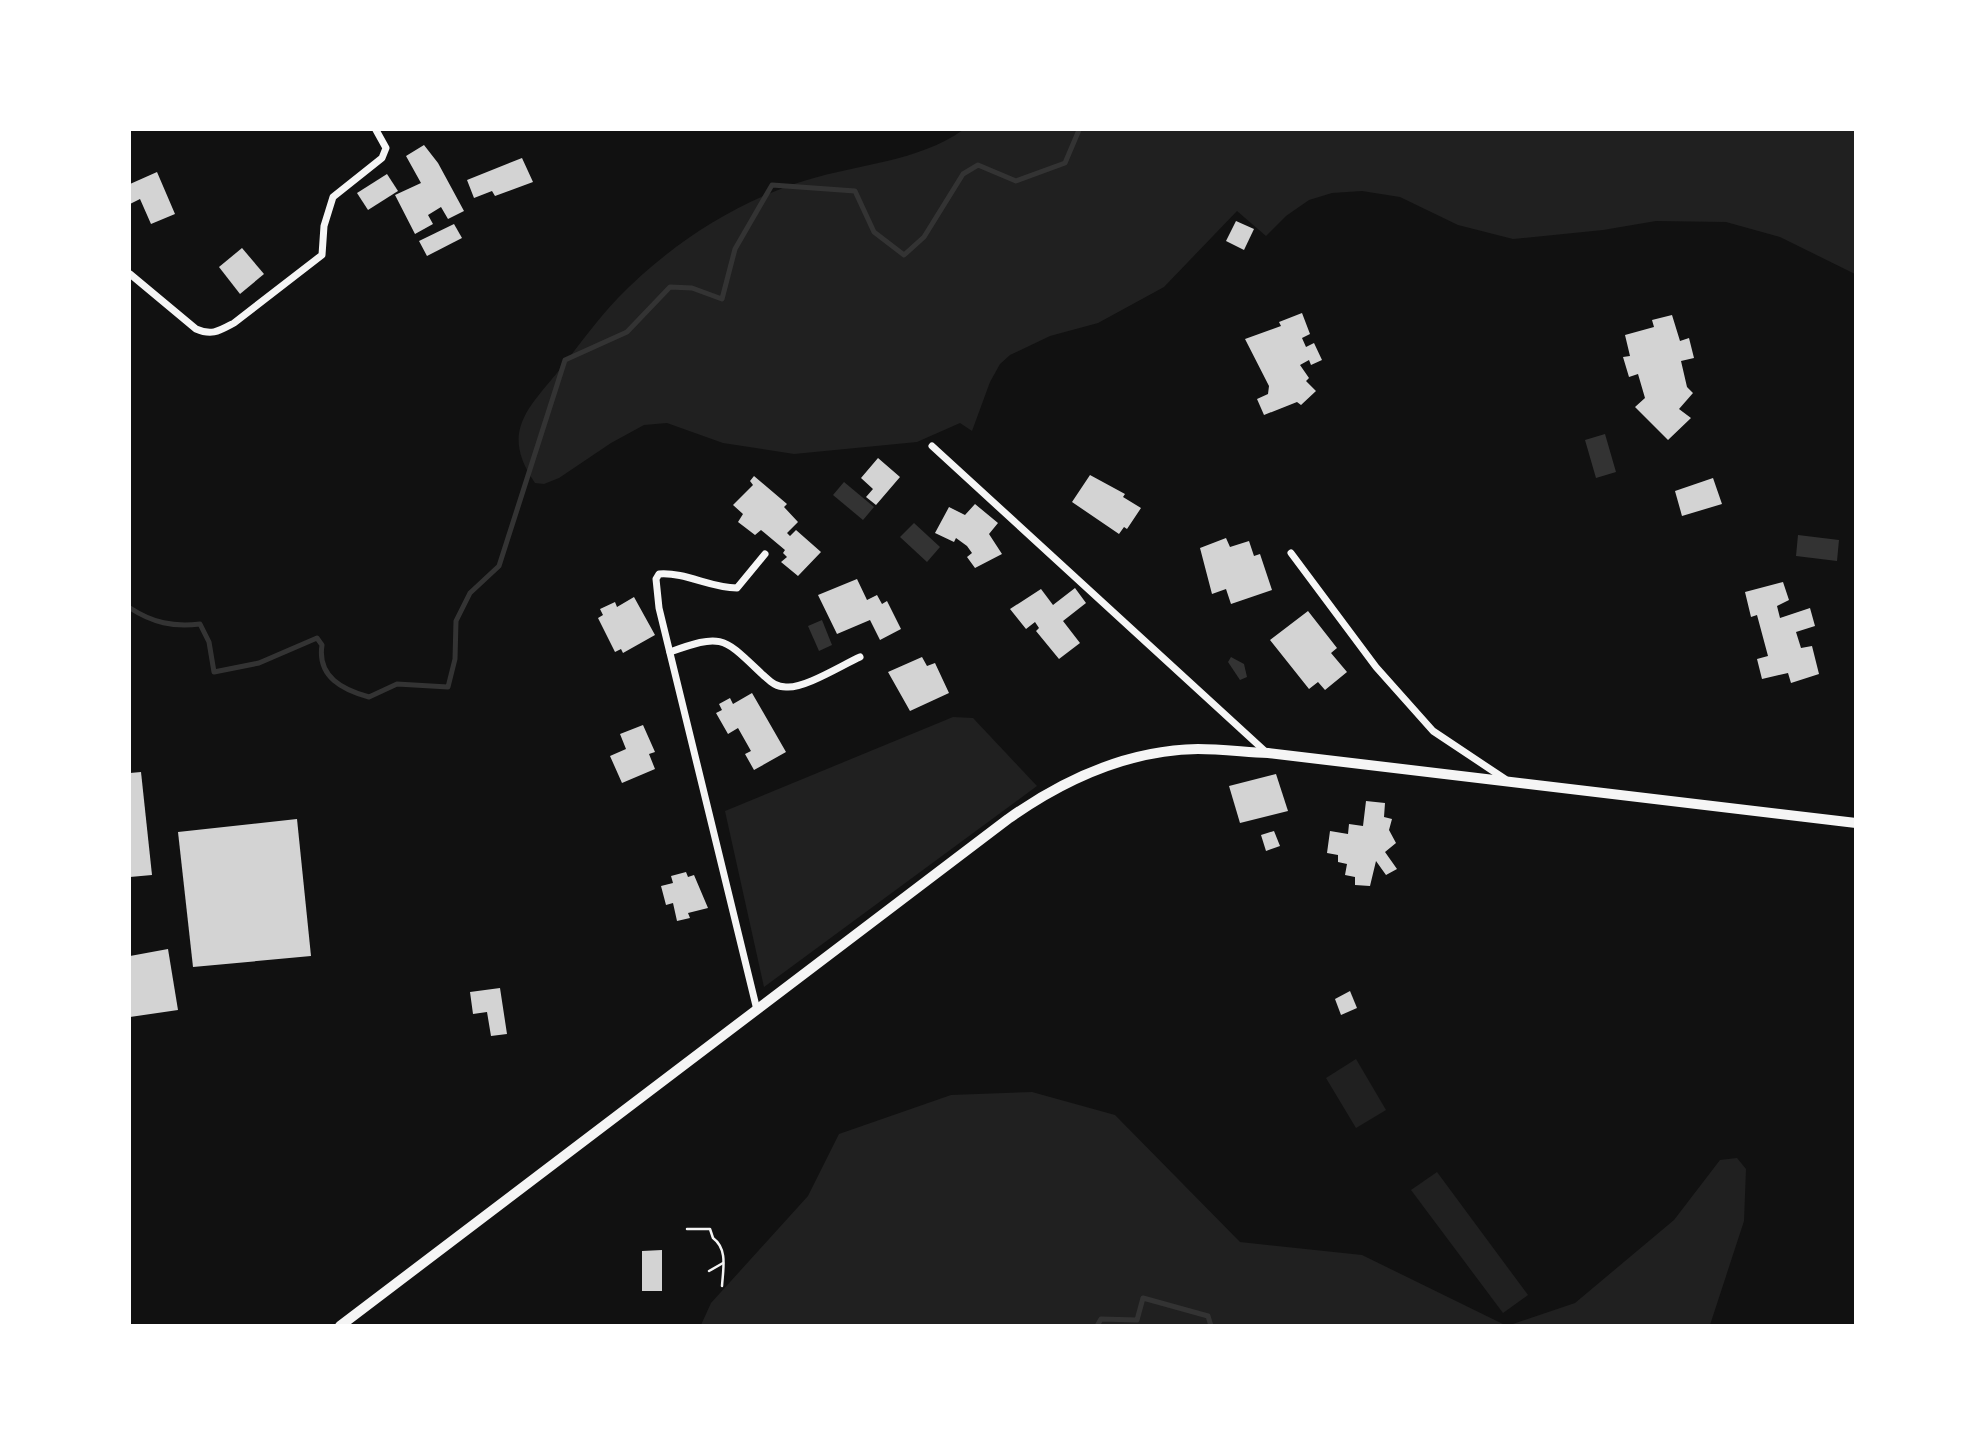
<svg xmlns="http://www.w3.org/2000/svg" width="1985" height="1455" viewBox="0 0 1985 1455" font-family="'Noto Sans',sans-serif">
	<style>
		.green { fill: #202020 }
		.water { fill: #333 }
		.lines { fill: none; stroke-linecap: round; stroke-linejoin: round }
		.stream { stroke: #333; stroke-width: 5 }
		.building { fill: #d3d3d3 }
		.path { stroke: #f5f5f5; stroke-width: 2.5 }
		.minor { stroke: #f5f5f5; stroke-width: 7 }
		.tertiary { stroke: #f5f5f5; stroke-width: 10 }
	</style>
	<rect width="100%" height="100%" fill="#111"/>
	<g class="green">
		<path d="M963,130H1855V274L1780,237L1726,222L1656,221L1603,230L1513,239L1458,225L1400,197L1362,191L1332,193L1309,200L1286,216L1266,236L1237,211L1164,287L1098,323L1050,336L1010,355L1000,364L990,382L972,431L960,423L917,442L794,454L723,443L667,423L644,425L611,443L559,478L544,484L535,483C499,431 529,408 561,368C580,344 597,320 618,298C669,245 737,201 807,180C859,164 917,162 963,130Z"/>
		<polygon points="953,717 973,718 1037,786 764,987 725,811"/>
		<polygon points="1356,1059 1386,1110 1356,1128 1326,1078"/>
		<polygon points="1032,1092 1115,1115 1240,1242 1362,1255 1505,1325 701,1325 711,1303 808,1196 839,1134 951,1095"/>
		<polygon points="1737,1158 1746,1169 1744,1221 1710,1325 1510,1325 1575,1303 1674,1220 1720,1160"/>
		<polygon points="1437,1172 1528,1295 1503,1313 1411,1190"/>
	</g>
	<g class="water">
		<polygon points="1605,434 1616,472 1596,478 1585,440"/>
		<polygon points="844,482 874,507 863,520 833,495"/>
		<polygon points="914,523 940,547 927,562 900,537"/>
		<polygon points="1798,535 1839,540 1837,561 1796,556"/>
		<polygon points="822,620 832,645 819,651 808,626"/>
		<polygon points="1231,657 1244,664 1247,677 1240,680 1228,662"/>
	</g>
	<g class="lines">
		<g class="stream">
			<path d="M130,608C153,623 173,627 200,624L209,642L214,672L259,663L317,638L322,645C317,677 343,690 369,697L397,684L448,687L455,659L456,621L470,593L499,566L565,360L627,332L670,287L692,288L722,299L735,249L772,185L855,191L874,232L904,255L924,237L963,174L978,165L1016,181L1065,163L1079,130"/>
			<polyline points="1097,1326 1101,1319 1137,1320 1143,1298 1208,1316 1211,1326"/>
		</g>
	</g>
	<g class="building">
		<polygon points="424,145 438,163 464,211 448,219 441,207 428,215 433,224 415,234 395,195 421,183 406,156"/>
		<polygon points="522,158 533,182 495,196 492,191 474,198 467,180"/>
		<polygon points="157,172 175,214 151,224 140,199 130,204 130,184"/>
		<polygon points="387,174 398,191 368,210 357,193"/>
		<polygon points="1236,221 1254,229 1244,250 1226,241"/>
		<polygon points="454,224 462,238 427,256 419,241"/>
		<polygon points="242,248 264,274 240,294 219,267"/>
		<polygon points="1302,313 1310,334 1302,338 1306,347 1314,343 1322,360 1311,365 1309,360 1300,365 1309,378 1306,381 1316,391 1301,405 1297,402 1264,415 1257,399 1268,394 1269,386 1245,339 1281,326 1279,322"/>
		<polygon points="1672,315 1680,341 1689,338 1694,358 1681,361 1687,387 1693,393 1679,409 1691,418 1668,440 1635,407 1645,398 1638,374 1629,377 1623,357 1630,356 1625,335 1654,327 1652,320"/>
		<polygon points="878,458 900,477 876,505 866,497 873,489 861,478"/>
		<polygon points="1090,475 1125,494 1123,497 1141,508 1127,529 1124,527 1119,534 1072,502"/>
		<polygon points="754,476 787,504 784,507 798,522 787,533 790,536 796,530 821,552 798,576 781,562 787,557 783,553 785,550 761,530 755,535 738,522 743,514 733,505 753,485 750,481"/>
		<polygon points="1713,478 1722,504 1682,516 1675,491"/>
		<polygon points="975,504 998,523 989,534 1002,554 975,568 967,557 972,553 967,546 956,538 954,542 935,533 949,507 965,515"/>
		<polygon points="1226,538 1230,547 1249,541 1254,556 1260,554 1272,590 1231,604 1226,589 1212,594 1200,548"/>
		<polygon points="857,579 867,600 877,595 882,604 887,601 901,629 880,640 870,620 837,634 818,595"/>
		<polygon points="1783,582 1789,600 1777,606 1780,618 1810,608 1815,626 1796,632 1801,648 1812,646 1819,674 1791,683 1788,673 1762,679 1757,659 1768,656 1757,615 1751,617 1745,592"/>
		<polygon points="1075,588 1086,603 1063,621 1080,643 1059,659 1036,631 1039,628 1035,622 1026,629 1010,609 1041,589 1053,605"/>
		<polygon points="634,597 655,635 623,653 621,649 615,652 598,618 603,615 600,609 615,602 617,607"/>
		<polygon points="1308,611 1337,648 1331,653 1347,672 1325,690 1318,682 1309,689 1270,640"/>
		<polygon points="922,657 927,666 935,663 949,693 910,711 888,672"/>
		<polygon points="752,693 786,752 754,770 745,754 751,751 738,728 728,734 716,713 722,710 719,704 730,698 733,704"/>
		<polygon points="643,725 655,752 649,754 655,769 622,783 610,756 626,749 620,734"/>
		<polygon points="141,772 152,875 130,877 130,773"/>
		<polygon points="1276,774 1288,811 1240,823 1229,786"/>
		<polygon points="1366,801 1385,803 1384,817 1392,819 1389,830 1396,843 1385,852 1397,869 1386,875 1376,861 1370,886 1355,885 1355,877 1345,875 1347,864 1338,862 1338,855 1327,853 1330,831 1348,834 1349,824 1363,826"/>
		<polygon points="297,819 311,956 193,967 178,832"/>
		<polygon points="1274,831 1280,846 1266,851 1261,835"/>
		<polygon points="686,872 688,877 694,875 708,908 688,913 690,918 677,921 673,903 666,905 661,886 673,883 671,876"/>
		<polygon points="168,949 178,1010 130,1017 130,956"/>
		<polygon points="500,988 507,1034 491,1036 487,1012 473,1014 470,992"/>
		<polygon points="1350,991 1357,1008 1341,1015 1335,999"/>
		<polygon points="662,1250 662,1291 642,1291 642,1251"/>
	</g>
	<g class="lines">
		<g class="path">
			<path d="M687,1229H710L713,1238C728,1249 723,1269 722,1286"/>
			<polyline points="709,1271 723,1263"/>
		</g>
		<g class="minor">
			<path d="M130,274L196,329C212,336 219,331 234,323L322,255L324,226L333,197L382,158L386,148L376,130"/>
			<polyline points="932,446 1267,753"/>
			<polyline points="1291,553 1376,667 1433,731 1505,779"/>
			<path d="M670,652C723,633 723,637 763,675C770,681 775,687 786,687C804,689 842,665 860,657"/>
			<path d="M757,1010L659,608L656,579L659,574C686,572 710,588 737,588L765,554"/>
		</g>
		<path class="tertiary" d="M340,1326L1008,819C1063,780 1128,750 1198,749C1221,749 1245,752 1268,753L1856,823"/>
	</g>
	<rect width="1985" height="1455" fill="none" stroke="#ffffff" stroke-width="262"/>
</svg>
